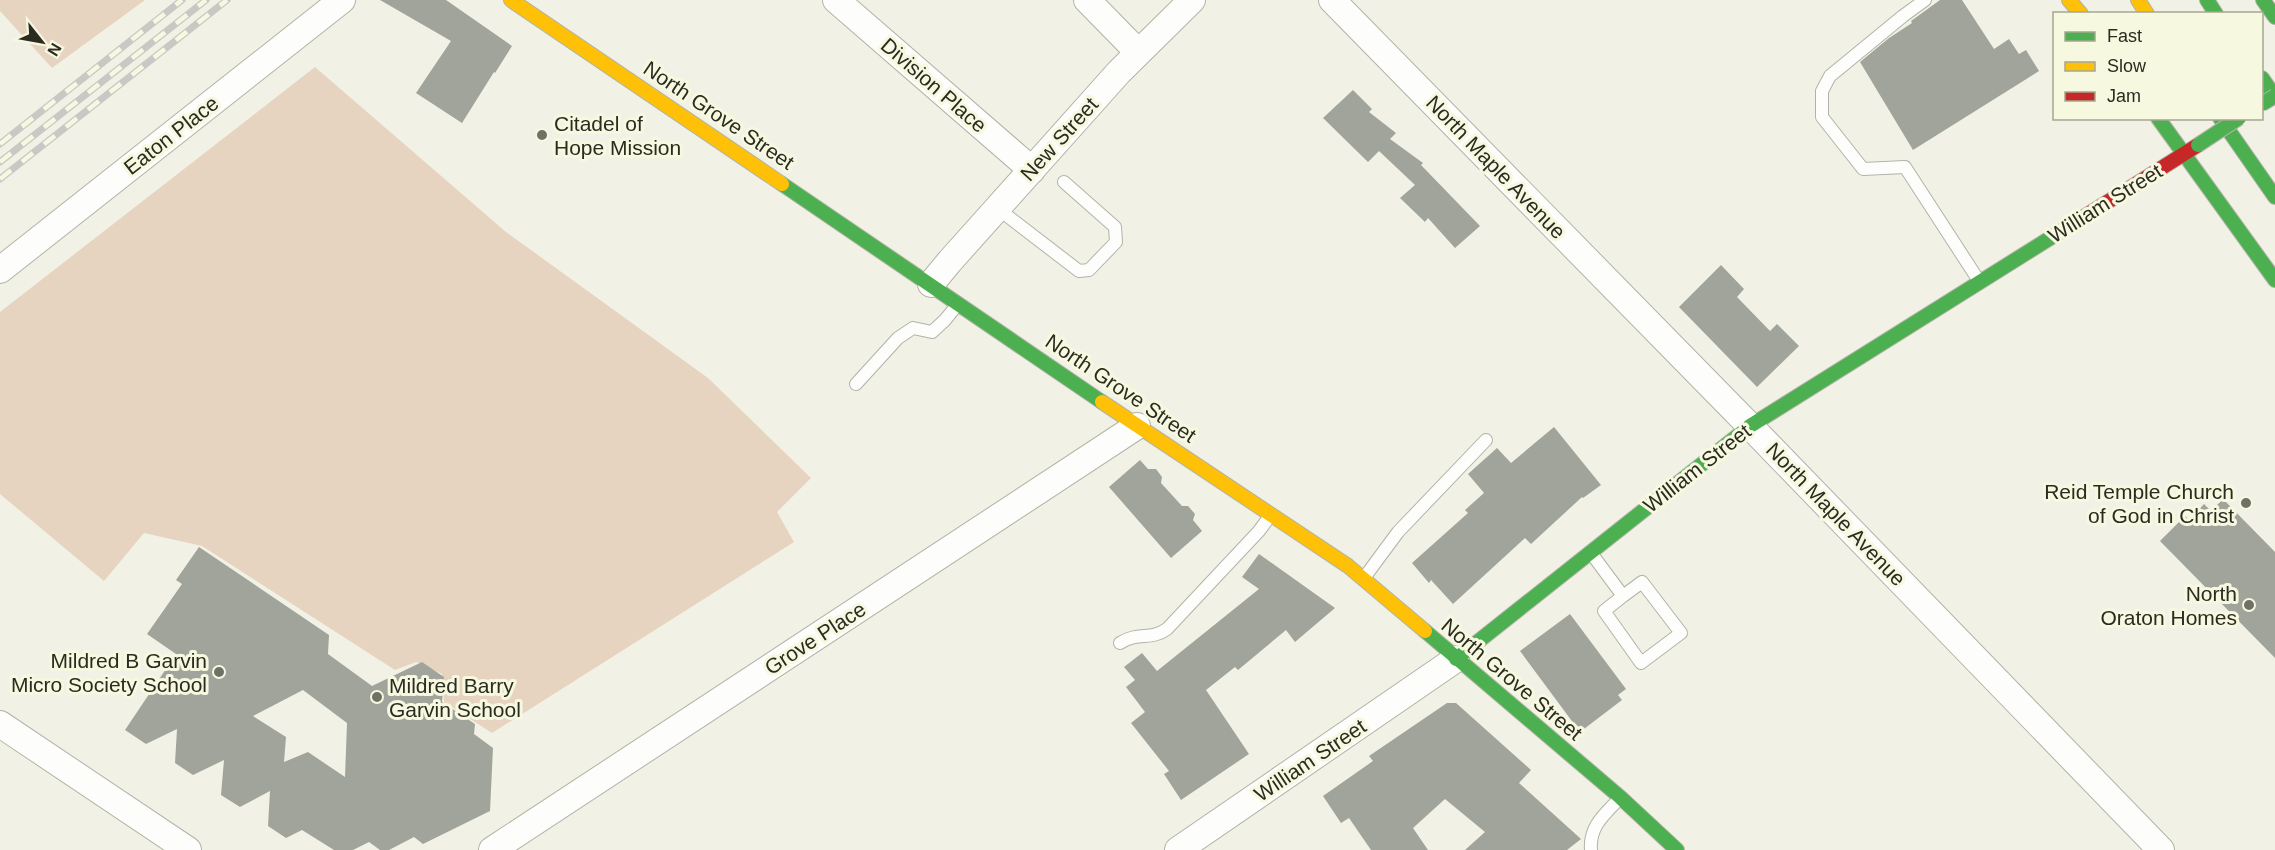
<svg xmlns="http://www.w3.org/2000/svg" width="2275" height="850" viewBox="0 0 2275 850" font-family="Arial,sans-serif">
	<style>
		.green { fill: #e7d4c0 }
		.building { fill: #a1a49b; fill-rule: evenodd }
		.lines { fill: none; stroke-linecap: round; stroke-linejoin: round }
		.lane-casing { stroke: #b2b3a8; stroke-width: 14 }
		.street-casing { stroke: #b2b3a8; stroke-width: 28 }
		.fast-casing { stroke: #b2b3a8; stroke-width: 16 }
		.slow-casing { stroke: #b2b3a8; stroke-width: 16 }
		.jam-casing { stroke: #b2b3a8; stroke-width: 16 }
		.lane { stroke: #fdfdfb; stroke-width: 12 }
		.street { stroke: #fdfdfb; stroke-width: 26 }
		.fast { stroke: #4caf50; stroke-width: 14 }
		.slow { stroke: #ffc107; stroke-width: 14 }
		.jam { stroke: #c62828; stroke-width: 14 }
		.rail-casing { stroke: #c8c8c5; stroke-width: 7 }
		.rail { stroke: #f6f8df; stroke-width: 4.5; stroke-dasharray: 14; stroke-linecap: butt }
		.fast-bridge-casing { stroke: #b2b3a8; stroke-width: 16; stroke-linecap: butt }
		.fast-bridge { stroke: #4caf50; stroke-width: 14 }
		.poi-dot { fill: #707166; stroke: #f6f8df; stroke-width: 2 }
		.labels { text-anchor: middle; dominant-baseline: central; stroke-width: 6; stroke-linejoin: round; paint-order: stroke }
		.street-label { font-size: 21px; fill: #2b2b22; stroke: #f6f8df }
		.poi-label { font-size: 21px; fill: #2b2b22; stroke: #f6f8df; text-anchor: end }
	</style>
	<rect width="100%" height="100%" fill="#f1f2e5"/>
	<g class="green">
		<polygon points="0,0 145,0 52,68 0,11"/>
		<polygon points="315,67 506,232 708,378 811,478 777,512 794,542 492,733 444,702 442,674 416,662 395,670 202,546 144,533 104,581 0,494 0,312"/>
	</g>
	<g class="building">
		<polygon points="380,0 446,0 512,46 495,73 494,72 462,123 416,93 451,41"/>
		<polygon points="1940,0 1962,0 1994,49 2009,39 2019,54 2026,50 2039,71 1913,150 1860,62 1889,38 1912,23 1911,21"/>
		<polygon points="1353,90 1372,109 1369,112 1396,133 1390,139 1423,163 1421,165 1480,226 1455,248 1428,218 1425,222 1400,198 1415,185 1379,151 1368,162 1323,118"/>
		<polygon points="1721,265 1744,289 1737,297 1770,331 1777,324 1799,346 1757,387 1679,307"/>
		<polygon points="1554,427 1601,485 1583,498 1582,497 1531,544 1525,538 1453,604 1431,580 1429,583 1412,563 1468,513 1465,510 1484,493 1468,474 1497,448 1511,463"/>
		<polygon points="1140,460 1148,469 1156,469 1162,477 1161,483 1182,506 1188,506 1195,514 1193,520 1202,531 1171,558 1109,487"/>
		<polygon points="2223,499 2275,552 2275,658 2160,541 2185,516 2189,520 2204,504 2211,511"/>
		<path d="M199,547L329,635L328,654L372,686L422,662L444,677L442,702L475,724L474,734L493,748L490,811L423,844L414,837L389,850H380L369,842L353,850H334L302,830L286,838L268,826L270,791L240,807L221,795L224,760L193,775L175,763L177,729L146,744L125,730L176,654L147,634L182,584L176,580ZM303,690L347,723L345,777L308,752L284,762L286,737L253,716Z"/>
		<polygon points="1259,554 1335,608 1295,642 1286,630 1238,670 1235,667 1206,690 1249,754 1181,800 1164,774 1169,771 1131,723 1145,712 1126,687 1135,680 1124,667 1142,653 1157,671 1259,589 1242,577"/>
		<polygon points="1570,614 1626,689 1618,695 1622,700 1580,732 1520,651"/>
		<polygon points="1447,703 1456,703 1531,770 1519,783 1581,839 1567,850 1465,850 1485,832 1445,799 1413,828 1428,850 1371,850 1349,818 1341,823 1323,796 1373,761 1369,756"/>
	</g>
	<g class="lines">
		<defs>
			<g id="lane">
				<polyline points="1925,0 1903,16 1830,76 1822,91 1822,117 1863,169 1905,167 1979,281"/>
				<polyline points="997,208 1079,271 1089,270 1116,242 1115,227 1064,182"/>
				<polyline points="856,384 898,338 913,328 932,332 945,320 958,304"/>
				<polyline points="1591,553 1623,596 1604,611 1641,663 1681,633 1642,582 1623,596"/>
				<polyline points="1364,578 1398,532 1486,440"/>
				<path d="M1120,643C1139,631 1150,641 1167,629L1259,531L1270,516"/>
				<path d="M1591,850C1589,826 1605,814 1620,798"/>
			</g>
			<g id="street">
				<polyline points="836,0 1032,170"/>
				<polyline points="1087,0 1138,52"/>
				<polyline points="1332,0 1750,426 2161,850"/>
				<polyline points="0,270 342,0"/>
				<polyline points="931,284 950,261 1119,72 1192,0"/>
				<polyline points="0,724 188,850"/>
				<polyline points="492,850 1137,426"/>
				<polyline points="1178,850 1456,659"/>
			</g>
			<g id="fast">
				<polyline points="2207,0 2216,14"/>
				<polyline points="2263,0 2275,17"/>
				<polyline points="2262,78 2275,97"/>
				<polyline points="2158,118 2275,280"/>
				<polyline points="2220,118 2275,197"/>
				<polyline points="782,184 1102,402"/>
				<polyline points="1425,631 1620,797 1677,850"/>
				<polyline points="1456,659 1750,426 2063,230"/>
			</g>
			<g id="slow">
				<polyline points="511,0 782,184"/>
				<polyline points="2069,0 2081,14"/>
				<polyline points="2138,0 2147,14"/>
				<polyline points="1102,402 1348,566 1425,631"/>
			</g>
			<polyline id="jam" points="2063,230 2198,145"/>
		</defs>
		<use href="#lane" class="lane-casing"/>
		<use href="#street" class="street-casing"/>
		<use href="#fast" class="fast-casing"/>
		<use href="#slow" class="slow-casing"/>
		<use href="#jam" class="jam-casing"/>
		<use href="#lane" class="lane"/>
		<use href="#street" class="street"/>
		<use href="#fast" class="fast"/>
		<use href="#slow" class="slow"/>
		<use href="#jam" class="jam"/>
		<defs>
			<g id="rail">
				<polyline points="0,144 182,0"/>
				<polyline points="0,162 206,0"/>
				<polyline points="0,179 227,0"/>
			</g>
		</defs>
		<use href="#rail" class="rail-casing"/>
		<use href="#rail" class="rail"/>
		<defs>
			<g id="fast-bridge">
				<polyline points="2262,104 2275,96"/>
				<polyline points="2198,145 2239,118"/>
			</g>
		</defs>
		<use href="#fast-bridge" class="fast-bridge-casing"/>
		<use href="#fast-bridge" class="fast-bridge"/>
	</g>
	<g class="poi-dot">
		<circle cx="542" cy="135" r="6"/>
		<circle cx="2246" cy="503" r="6"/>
		<circle cx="2249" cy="605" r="6"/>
		<circle cx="219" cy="672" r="6"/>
		<circle cx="377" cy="697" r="6"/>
	</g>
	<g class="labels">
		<g class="street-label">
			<text transform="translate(934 85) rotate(41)">Division Place</text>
			<text transform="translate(719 115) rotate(34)">North Grove Street</text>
			<text transform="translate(171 135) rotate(-38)">Eaton Place</text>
			<text transform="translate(1059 139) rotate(-48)">New Street</text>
			<text transform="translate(1496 167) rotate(46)">North Maple Avenue</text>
			<text transform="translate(2105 203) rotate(-32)">William Street</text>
			<text transform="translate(1121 388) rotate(34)">North Grove Street</text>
			<text transform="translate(1697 468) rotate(-38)">William Street</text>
			<text transform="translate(1836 514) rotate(46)">North Maple Avenue</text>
			<text transform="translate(815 638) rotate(-33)">Grove Place</text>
			<text transform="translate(1512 679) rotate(40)">North Grove Street</text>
			<text transform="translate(1310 760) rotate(-34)">William Street</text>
		</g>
		<g class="poi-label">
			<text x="554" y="123" text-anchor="start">Citadel of<tspan x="554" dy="24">Hope Mission</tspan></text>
			<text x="2234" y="491">Reid Temple Church<tspan x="2234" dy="24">of God in Christ</tspan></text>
			<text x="2237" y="593">North<tspan x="2237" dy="24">Oraton Homes</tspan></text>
			<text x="207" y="660">Mildred B Garvin<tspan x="207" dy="24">Micro Society School</tspan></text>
			<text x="389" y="685" text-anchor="start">Mildred Barry<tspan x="389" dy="24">Garvin School</tspan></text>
		</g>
	</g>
	<rect x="2053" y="12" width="210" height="108" fill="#f6f8df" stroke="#a5a693" stroke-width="1.5"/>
	<rect x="2065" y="32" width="30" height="9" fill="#4caf50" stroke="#a5a693" stroke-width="1.5"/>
	<text x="2107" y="42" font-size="18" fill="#2b2b22">Fast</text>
	<rect x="2065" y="62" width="30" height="9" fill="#ffc107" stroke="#a5a693" stroke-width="1.5"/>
	<text x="2107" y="72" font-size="18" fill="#2b2b22">Slow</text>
	<rect x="2065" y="92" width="30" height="9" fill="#c62828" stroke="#a5a693" stroke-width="1.5"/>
	<text x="2107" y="102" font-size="18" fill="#2b2b22">Jam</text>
	<g transform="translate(42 42) rotate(121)" stroke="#f6f8df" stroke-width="4.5" paint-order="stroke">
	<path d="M0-4.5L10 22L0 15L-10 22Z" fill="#2b2b22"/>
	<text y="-9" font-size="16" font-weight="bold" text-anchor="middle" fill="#2b2b22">N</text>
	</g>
</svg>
